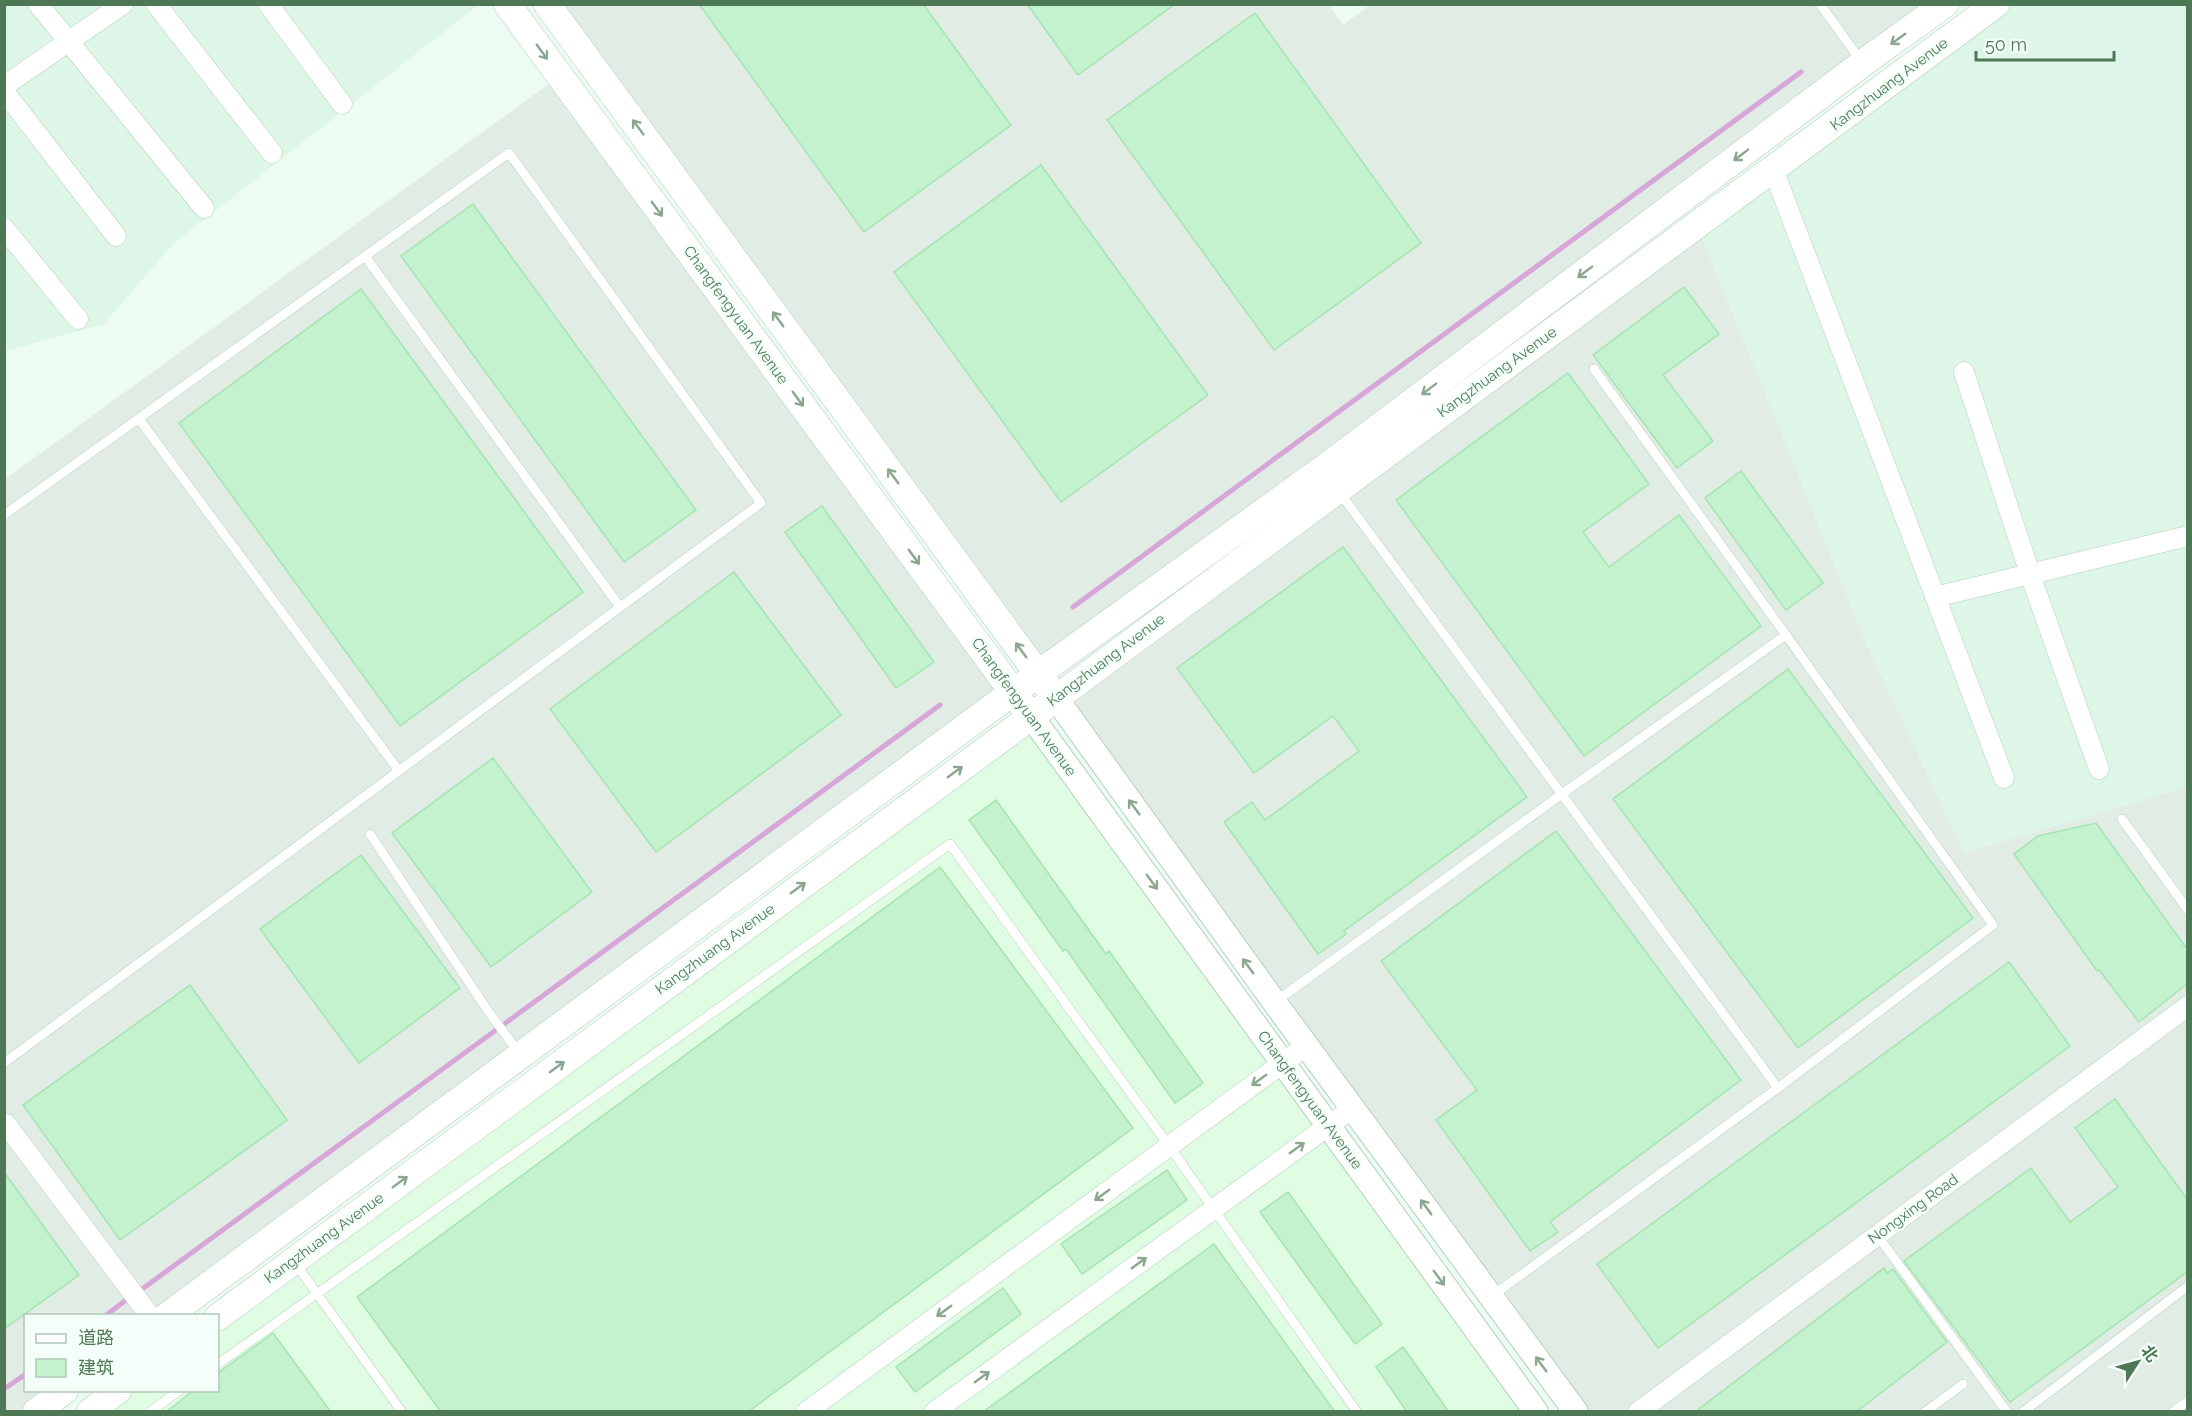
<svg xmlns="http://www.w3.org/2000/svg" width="2192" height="1416" viewBox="0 0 2192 1416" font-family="Raleway,'Noto Sans SC',sans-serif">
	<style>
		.residential { fill: #ddf6e7 }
		.commercial { fill: #e0fce3 }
		.industrial { fill: #e1ece4 }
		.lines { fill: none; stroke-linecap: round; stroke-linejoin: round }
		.stream { stroke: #d7a6d8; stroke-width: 5 }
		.building { fill: #c4f1ce; stroke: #a4e4b1; stroke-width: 1.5 }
		.service-casing { stroke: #b3d2bb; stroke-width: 10 }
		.minor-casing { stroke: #b3d2bb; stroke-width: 21 }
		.tertiary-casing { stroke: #b3d2bb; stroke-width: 26 }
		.secondary-casing { stroke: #aed2b7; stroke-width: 28 }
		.service { stroke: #fff; stroke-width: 9 }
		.minor { stroke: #fff; stroke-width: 20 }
		.tertiary { stroke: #fff; stroke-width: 24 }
		.secondary { stroke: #fff; stroke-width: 27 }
		.oneway { stroke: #8ca790 }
		.labels { text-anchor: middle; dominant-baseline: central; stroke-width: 5; stroke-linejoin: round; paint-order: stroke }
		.street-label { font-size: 15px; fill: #4e7855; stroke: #f3fff8 }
	</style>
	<rect width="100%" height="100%" fill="#ecfcf3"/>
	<g class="residential">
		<polygon points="5,5 478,5 173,244 104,324 5,351"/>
		<polygon points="1996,5 2187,5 2187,787 1964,853 1866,643 1697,225"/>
	</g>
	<polygon class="commercial" points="1031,716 1536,1412 90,1412 118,1391 218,1390 218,1317"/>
	<g class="industrial">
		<polygon points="1328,4 1343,25 1371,4 1945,5 1038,674 547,5"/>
		<polygon points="560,76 1013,692 167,1315 26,1316 26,1390 65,1391 36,1411 5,1411 4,480"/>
		<polygon points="1697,225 1866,643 1964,853 2187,787 2187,1411 1576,1411 1055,697"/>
	</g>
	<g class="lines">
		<g class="stream">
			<polyline points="1073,607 1801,72"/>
			<polyline points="138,1292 940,705"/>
			<polyline points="105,1316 130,1297"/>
			<polyline points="4,1389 26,1374"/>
		</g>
	</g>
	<g class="building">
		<polygon points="699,4 923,4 1011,125 864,232"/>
		<polygon points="1027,4 1175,4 1078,75"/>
		<polygon points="1255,13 1421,243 1274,350 1107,120"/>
		<polygon points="1041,165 1208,395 1061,502 894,272"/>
		<polygon points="473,204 696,510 624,562 401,256"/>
		<polygon points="1684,287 1719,334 1663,375 1713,441 1677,468 1593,355"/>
		<polygon points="361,289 583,592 400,726 179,423"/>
		<polygon points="1568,373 1649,484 1583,532 1609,567 1679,515 1761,626 1584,756 1396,500"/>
		<polygon points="1741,471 1823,583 1786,610 1705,498"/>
		<polygon points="822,506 934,662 896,688 785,532"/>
		<polygon points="1343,547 1527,797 1344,931 1346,934 1318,954 1224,822 1252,802 1265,820 1359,751 1333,716 1254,773 1177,668"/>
		<polygon points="734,572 841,715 656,852 550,709"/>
		<polygon points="1788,669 1973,918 1798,1048 1613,799"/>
		<polygon points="493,758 592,892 491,967 392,833"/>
		<polygon points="996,800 1106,954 1109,951 1203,1083 1175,1103 1066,949 1063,951 969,820"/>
		<polygon points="2096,823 2187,949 2187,984 2139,1022 2099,970 2097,971 2014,854 2038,836"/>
		<polygon points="1556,831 1741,1080 1550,1222 1558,1232 1530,1251 1436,1120 1477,1090 1381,961"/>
		<polygon points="361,855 460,988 359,1063 260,929"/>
		<polygon points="940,867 1133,1128 748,1412 441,1412 357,1297"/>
		<polygon points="2009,962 2070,1046 1658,1348 1597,1264"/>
		<polygon points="190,985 287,1120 120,1240 23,1105"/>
		<polygon points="2115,1099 2187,1199 2187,1272 2010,1402 1904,1261 2031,1168 2070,1222 2118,1187 2075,1128"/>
		<polygon points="1167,1170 1187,1200 1082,1274 1061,1244"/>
		<polygon points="4,1172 79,1275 4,1329"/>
		<polygon points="1288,1192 1382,1324 1355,1344 1260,1212"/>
		<polygon points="1214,1244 1335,1412 983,1412"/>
		<polygon points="1884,1268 1887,1273 1893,1269 1947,1342 1856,1412 1695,1412"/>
		<polygon points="1003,1288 1021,1314 915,1392 896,1367"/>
		<polygon points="273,1333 331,1412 166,1412 194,1390 218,1390 218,1373"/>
		<polygon points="1403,1347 1449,1412 1407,1412 1376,1367"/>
	</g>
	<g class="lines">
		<defs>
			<g id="service">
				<polyline points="1820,4 1861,61"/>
				<polyline points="365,256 620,607"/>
				<polyline points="1594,369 1786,635"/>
				<polyline points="139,419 399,771"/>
				<polyline points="1340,493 1778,1088 1492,1296"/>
				<polyline points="4,515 509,153 761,503 4,1063"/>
				<polyline points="2122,819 2188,910"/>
				<polyline points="370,834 488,1011 519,1053"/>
				<polyline points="1275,1002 1562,794 1786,635 1993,925 1778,1088"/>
				<polyline points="1877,1235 2007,1412"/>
				<polyline points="295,1263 402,1412"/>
				<polyline points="218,1364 950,844 1169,1146 1357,1412"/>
				<polyline points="150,1412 180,1390"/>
				<polyline points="1925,1412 1963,1384"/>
				<polyline points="2023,1412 2188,1286"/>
				<polyline points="2173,1412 2188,1401"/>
			</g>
			<g id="minor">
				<polyline points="38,4 204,208"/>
				<polyline points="156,4 272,153"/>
				<polyline points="268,4 342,104"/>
				<polyline points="4,86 123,4"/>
				<polyline points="4,91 116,236"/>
				<polyline points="1773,169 2004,778"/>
				<polyline points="4,228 78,319"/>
				<polyline points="1964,372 2030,574 2099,769"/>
				<polyline points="1935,597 2188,536"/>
				<polyline points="6,1124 150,1316"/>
				<polyline points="806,1412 1306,1046"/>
				<polyline points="934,1412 1353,1108"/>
				<polyline points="1638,1412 2188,1006"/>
			</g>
			<g id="tertiary">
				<polyline points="1055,697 1275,1003 1576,1412"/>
				<polyline points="1031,716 1536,1412"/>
			</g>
			<g id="secondary">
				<polyline points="507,4 1024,707"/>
				<polyline points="547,4 1049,689"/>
				<polyline points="167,1316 1013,692 1323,469 1863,63 1945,4"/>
				<polyline points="218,1317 1996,4"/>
				<polyline points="36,1412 65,1390"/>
				<polyline points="90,1412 118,1390"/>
			</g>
		</defs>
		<use href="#service" class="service-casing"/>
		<use href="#minor" class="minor-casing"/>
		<use href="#tertiary" class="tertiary-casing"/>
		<use href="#secondary" class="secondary-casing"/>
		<use href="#service" class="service"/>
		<use href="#minor" class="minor"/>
		<use href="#tertiary" class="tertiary"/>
		<use href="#secondary" class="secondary"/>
	</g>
	<defs><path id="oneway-shaft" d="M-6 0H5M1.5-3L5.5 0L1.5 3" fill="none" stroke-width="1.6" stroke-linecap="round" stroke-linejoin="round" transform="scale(1.5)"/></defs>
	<g class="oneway">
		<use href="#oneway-shaft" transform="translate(1898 39) rotate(144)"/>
		<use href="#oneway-shaft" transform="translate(542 52) rotate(54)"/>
		<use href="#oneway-shaft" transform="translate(638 127) rotate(-126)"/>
		<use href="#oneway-shaft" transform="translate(1741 155) rotate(143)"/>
		<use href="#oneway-shaft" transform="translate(657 209) rotate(54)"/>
		<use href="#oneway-shaft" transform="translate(1585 272) rotate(143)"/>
		<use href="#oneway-shaft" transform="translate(778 319) rotate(-126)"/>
		<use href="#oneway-shaft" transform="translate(1429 389) rotate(143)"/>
		<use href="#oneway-shaft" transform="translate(798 399) rotate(54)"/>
		<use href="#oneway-shaft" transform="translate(893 476) rotate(-126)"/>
		<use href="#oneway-shaft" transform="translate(914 557) rotate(54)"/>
		<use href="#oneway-shaft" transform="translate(1021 650) rotate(-126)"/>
		<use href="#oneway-shaft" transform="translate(955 772) rotate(-36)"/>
		<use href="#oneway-shaft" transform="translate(1134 807) rotate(-126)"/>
		<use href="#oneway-shaft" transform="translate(1152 882) rotate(54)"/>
		<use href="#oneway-shaft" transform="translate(798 888) rotate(-36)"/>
		<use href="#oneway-shaft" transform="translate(1248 966) rotate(-126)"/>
		<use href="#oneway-shaft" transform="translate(557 1067) rotate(-36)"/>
		<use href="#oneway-shaft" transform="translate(1259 1080) rotate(144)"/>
		<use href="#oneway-shaft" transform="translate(1297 1148) rotate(-36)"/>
		<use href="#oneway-shaft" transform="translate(400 1182) rotate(-36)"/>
		<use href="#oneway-shaft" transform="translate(1102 1195) rotate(144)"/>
		<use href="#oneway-shaft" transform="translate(1426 1207) rotate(-126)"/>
		<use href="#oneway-shaft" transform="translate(1139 1263) rotate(-36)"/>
		<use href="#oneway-shaft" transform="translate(1439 1278) rotate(54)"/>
		<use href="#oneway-shaft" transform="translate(944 1311) rotate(144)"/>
		<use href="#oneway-shaft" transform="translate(1541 1364) rotate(-126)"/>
		<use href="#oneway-shaft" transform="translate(982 1377) rotate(-36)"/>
	</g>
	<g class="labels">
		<g class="street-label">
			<text transform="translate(1889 84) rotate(-37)">Kangzhuang Avenue</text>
			<text transform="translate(736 315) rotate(54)">Changfengyuan Avenue</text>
			<text transform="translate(1497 372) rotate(-36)">Kangzhuang Avenue</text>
			<text transform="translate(1106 660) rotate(-37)">Kangzhuang Avenue</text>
			<text transform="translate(1024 707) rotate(54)">Changfengyuan Avenue</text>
			<text transform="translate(715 949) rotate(-36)">Kangzhuang Avenue</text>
			<text transform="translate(1310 1100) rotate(54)">Changfengyuan Avenue</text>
			<text transform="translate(1913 1209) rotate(-36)">Nongxing Road</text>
			<text transform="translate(324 1238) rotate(-36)">Kangzhuang Avenue</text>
		</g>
	</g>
	<rect width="2192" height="1416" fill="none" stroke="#4e7855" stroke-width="12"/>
	<rect x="24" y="1314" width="195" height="78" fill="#f3fff8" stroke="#b1c9b7" stroke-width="1.5"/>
	<rect x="36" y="1334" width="30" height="9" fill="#ffffff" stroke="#b1c9b7" stroke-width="1.5"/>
	<text x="78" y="1344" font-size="18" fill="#4e7855">道路</text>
	<rect x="36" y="1359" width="30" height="18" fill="#c4f1ce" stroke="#b1c9b7" stroke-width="1.5"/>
	<text x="78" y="1374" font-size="18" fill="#4e7855">建筑</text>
	<g transform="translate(2138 1362) rotate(54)" stroke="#f3fff8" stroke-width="4.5" paint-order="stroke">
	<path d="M0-4.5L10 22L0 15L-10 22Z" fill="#4e7855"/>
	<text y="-9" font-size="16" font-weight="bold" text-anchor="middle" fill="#4e7855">北</text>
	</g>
	<path d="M1976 51v9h138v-9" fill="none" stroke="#4e7855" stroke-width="3"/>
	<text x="1985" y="51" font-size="18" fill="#4e7855" stroke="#f3fff8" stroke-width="4.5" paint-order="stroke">50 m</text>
</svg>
